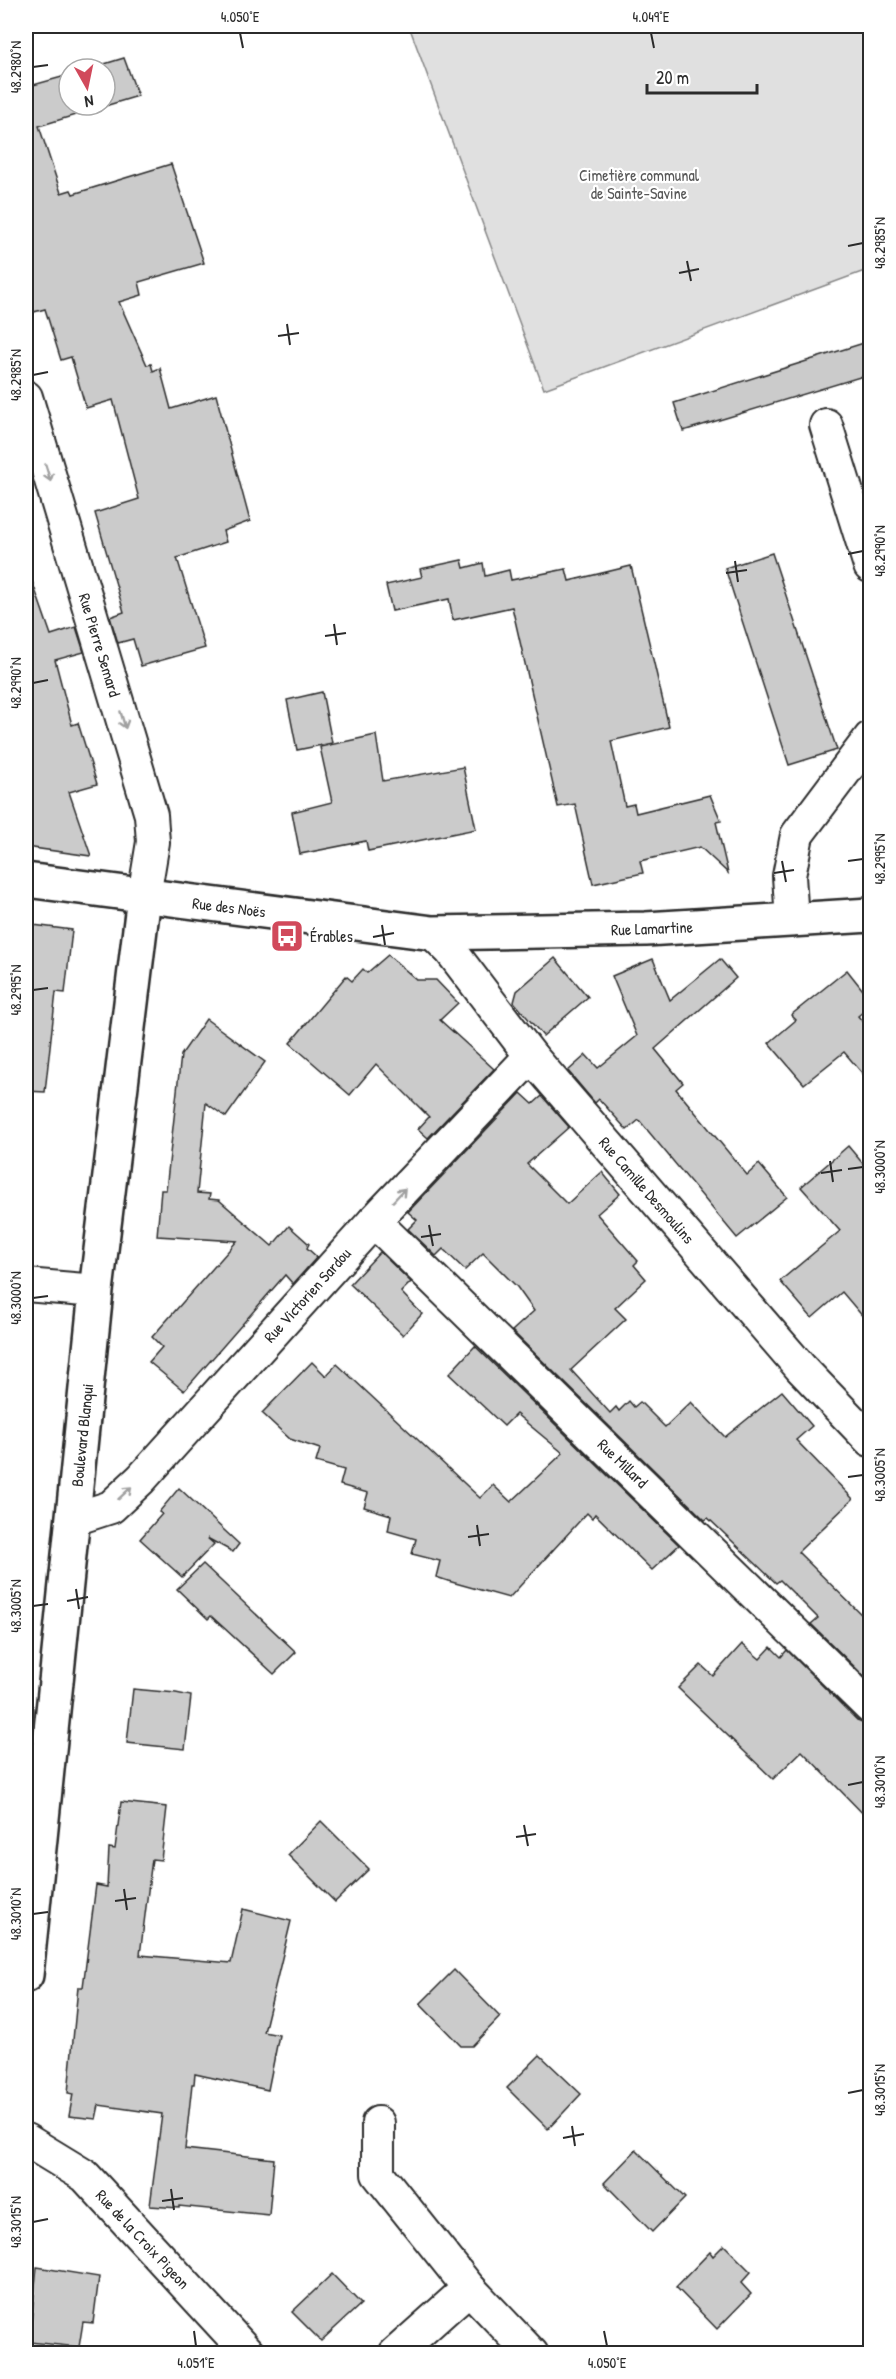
<svg xmlns="http://www.w3.org/2000/svg" width="896" height="2379" viewBox="0 0 896 2379" font-family="'Patrick Hand',sans-serif">
	<style>
		.green { fill: #e0e0e0; stroke: #868686; stroke-width: 1.5 }
		.building { fill: #cbcbcb; stroke: #2b2b2b; stroke-width: 1.5 }
		.lines { fill: none; stroke-linecap: round; stroke-linejoin: round }
		.minor-casing { stroke: #2b2b2b; stroke-width: 36 }
		.tertiary-casing { stroke: #2b2b2b; stroke-width: 38 }
		.minor { stroke: #fff; stroke-width: 32 }
		.tertiary { stroke: #fff; stroke-width: 33 }
		.oneway { stroke: #a0a0a0 }
		.ticks { fill: none; stroke: #2b2b2b; stroke-width: 2 }
		.labels { text-anchor: middle; dominant-baseline: central; stroke-width: 4.5; stroke-linejoin: round; paint-order: stroke }
		.park-label { font-size: 16px; fill: #585858; stroke: #fff }
		.street-label { font-size: 16px; fill: #2b2b2b; stroke: #fff }
		.poi-label { font-size: 16px; fill: #2b2b2b; stroke: #fff; text-anchor: start }
		.neatline { fill: none; stroke: #2b2b2b; stroke-width: 2 }
		.ticks-label { font-size: 15px; text-anchor: middle; fill: #2b2b2b }
	</style>
	<rect width="100%" height="100%" fill="#fff"/>
	<filter id="ink" filterUnits="userSpaceOnUse"><feTurbulence type="fractalNoise" baseFrequency=".0167" numOctaves="2"/><feDisplacementMap in="SourceGraphic" scale="12" xChannelSelector="R" yChannelSelector="G"/><feConvolveMatrix kernelMatrix="1 2 1 2 8 2 1 2 1" color-interpolation-filters="sRGB"/></filter>
	<g filter="url(#ink)">
		<polygon class="green" points="409,26 870,26 870,269 544,389"/>
		<g class="building">
			<polygon points="124,58 138,96 39,126 61,193 71,190 73,194 171,164 204,263 139,282 142,295 119,302 147,365 151,364 153,371 160,368 171,409 216,395 250,521 223,531 226,542 177,558 205,648 141,666 133,639 118,643 110,617 124,612 95,513 139,499 113,400 86,408 71,357 61,360 45,309 34,312 26,284 26,87 69,75 69,105 105,105 105,69 88,69"/>
			<polygon points="870,341 870,374 683,431 674,403"/>
			<polygon points="772,553 837,750 789,765 725,568"/>
			<polygon points="462,560 464,568 483,563 485,576 509,570 511,580 566,569 569,581 631,566 669,727 611,741 625,806 634,804 636,813 710,795 721,821 716,822 728,873 700,847 640,861 643,873 593,884 575,804 558,807 512,607 453,620 449,599 392,611 386,585 422,577 420,569"/>
			<polygon points="26,575 30,575 51,635 76,627 84,652 55,660 72,725 78,723 97,784 69,792 91,856 26,847 26,765 31,763 26,746"/>
			<polygon points="322,692 332,743 297,750 287,700"/>
			<polygon points="376,735 383,781 463,767 476,829 368,851 366,841 300,854 292,812 332,802 320,747"/>
			<polygon points="33,925 72,930 65,993 56,992 45,1092 26,1091 26,1009"/>
			<polygon points="388,955 417,980 436,980 458,1003 440,1020 494,1069 428,1138 418,1129 429,1117 376,1064 350,1095 290,1043 346,976 352,981 363,969 367,973"/>
			<polygon points="555,958 588,997 543,1036 514,1002 517,991"/>
			<polygon points="653,959 670,1000 720,959 736,978 655,1049 683,1083 676,1089 747,1175 759,1164 787,1197 737,1238 639,1120 627,1130 599,1099 595,1103 568,1071 586,1055 598,1068 637,1036 612,976"/>
			<polygon points="847,970 870,999 870,1006 858,1016 870,1030 870,1082 844,1052 804,1084 769,1043 796,1020 791,1015"/>
			<polygon points="206,1019 265,1062 226,1117 206,1103 197,1193 210,1194 209,1199 219,1200 272,1246 289,1226 309,1244 307,1248 317,1257 293,1284 285,1275 184,1391 149,1362 162,1347 152,1337 237,1241 157,1236 161,1190 166,1190 181,1055"/>
			<polygon points="521,1093 533,1104 542,1096 569,1127 527,1164 567,1204 602,1172 620,1194 597,1214 638,1261 634,1265 646,1279 615,1308 626,1319 571,1370 610,1413 616,1407 619,1411 629,1401 634,1407 640,1402 665,1427 691,1402 725,1437 782,1391 812,1426 796,1440 853,1499 798,1552 870,1623 870,1682 811,1624 818,1618 780,1580 776,1583 708,1518 705,1520 512,1331 534,1311 517,1287 483,1253 465,1270 443,1249 436,1256 408,1229 417,1220 408,1212"/>
			<polygon points="848,1146 870,1172 870,1325 842,1292 812,1318 780,1281 840,1231 801,1187"/>
			<polygon points="380,1252 411,1282 401,1292 422,1314 403,1335 350,1284"/>
			<polygon points="475,1346 679,1545 652,1570 595,1514 592,1518 587,1513 509,1598 448,1581 436,1577 440,1561 412,1554 416,1539 388,1531 391,1515 364,1507 368,1493 340,1485 344,1470 316,1462 320,1449 290,1439 262,1413 312,1362 326,1376 337,1364 480,1498 493,1485 511,1502 563,1453 516,1414 504,1426 449,1374"/>
			<polygon points="179,1488 239,1544 233,1552 207,1538 214,1544 182,1577 140,1539 162,1514 159,1512"/>
			<polygon points="203,1564 296,1652 274,1674 211,1616 208,1619 177,1589"/>
			<polygon points="742,1644 760,1659 771,1647 781,1657 787,1650 857,1720 870,1724 870,1821 802,1751 773,1779 678,1688 701,1665 713,1676"/>
			<polygon points="133,1689 176,1693 191,1696 185,1749 127,1743"/>
			<polygon points="121,1802 167,1807 161,1860 152,1859 140,1955 231,1963 243,1909 291,1921 264,2032 279,2035 268,2090 195,2074 194,2084 192,2084 185,2149 274,2159 269,2215 179,2206 179,2208 150,2206 162,2114 99,2105 96,2119 69,2116 73,2094 68,2093 78,1987 83,1987 96,1885 107,1887 109,1848 115,1849"/>
			<polygon points="321,1821 369,1869 335,1902 288,1855"/>
			<polygon points="454,1970 500,2017 472,2046 461,2046 420,2004"/>
			<polygon points="540,2055 581,2094 548,2129 507,2088"/>
			<polygon points="636,2150 685,2198 652,2232 604,2183"/>
			<polygon points="724,2245 751,2272 741,2283 751,2294 717,2329 676,2287 710,2252 713,2256"/>
			<polygon points="37,2267 99,2277 93,2323 83,2322 79,2347 29,2342"/>
			<polygon points="332,2274 361,2304 321,2341 292,2312"/>
		</g>
		<g class="lines">
			<defs>
				<g id="minor">
					<polyline points="26,397 151,815 153,842 144,896"/>
					<polyline points="826,425 870,566"/>
					<polyline points="792,920 789,876 797,835 870,738"/>
					<polyline points="433,933 451,951 531,1056 801,1368 870,1440"/>
					<polyline points="374,1221 870,1707"/>
					<polyline points="26,1285 96,1291"/>
					<polyline points="74,1519 111,1507 141,1479 374,1221 531,1056"/>
					<polyline points="378,2123 378,2174 469,2288 532,2354"/>
					<polyline points="26,2140 85,2176 249,2354"/>
					<polyline points="395,2354 469,2288"/>
				</g>
				<g id="tertiary">
					<polyline points="26,880 433,933 646,929 870,915"/>
					<polyline points="26,1975 96,1291 144,896"/>
				</g>
			</defs>
			<use href="#minor" class="minor-casing"/>
			<use href="#tertiary" class="tertiary-casing"/>
			<use href="#minor" class="minor"/>
			<use href="#tertiary" class="tertiary"/>
		</g>
		<defs><path id="oneway-shaft" d="M-6 0H5M1.5-3L5.5 0L1.5 3" fill="none" stroke-width="1.6" stroke-linecap="round" stroke-linejoin="round" transform="scale(1.5)"/></defs>
		<g class="oneway">
			<use href="#oneway-shaft" transform="translate(48 473) rotate(73)"/>
			<use href="#oneway-shaft" transform="translate(123 720) rotate(73)"/>
			<use href="#oneway-shaft" transform="translate(399 1195) rotate(-47)"/>
			<use href="#oneway-shaft" transform="translate(125 1493) rotate(-43)"/>
		</g>
	</g>
	<path class="ticks" d="M240,33L243,48M651,33L654,48M33,67L48,65M848,246L863,243M687,261L691,281M679,273L699,269M287,324L290,345M278,336L299,333M33,375L48,372M848,554L863,551M735,561L738,582M726,573L747,570M334,624L337,645M325,636L346,633M33,683L48,680M782,861L786,882M848,861L863,859M774,873L794,870M382,925L385,945M373,937L394,933M33,990L48,988M830,1161L833,1182M848,1169L863,1167M821,1173L842,1170M429,1225L433,1246M421,1237L441,1234M33,1298L48,1296M848,1477L863,1475M477,1525L480,1546M468,1537L489,1534M76,1589L79,1609M67,1601L88,1597M33,1606L48,1604M848,1785L863,1782M524,1825L528,1846M516,1837L536,1834M124,1889L127,1910M115,1901L136,1898M33,1914L48,1912M848,2093L863,2090M572,2126L575,2146M563,2138L584,2134M171,2189L174,2210M162,2201L183,2198M33,2222L48,2219M194,2331L196,2346M604,2331L607,2346"/>
	<defs>
		<symbol id="bus-square" viewBox="-11 -11 22 22"><rect x="-9" y="-9" width="18" height="18" rx="4" fill="#d1495b" stroke="#fff"/><path d="M-5-6H5V4H4V6H2V4H-2V6H-4V4H-5ZM-3.5-4V0h7V-4ZM-3.5 1.2v1.5H-2V1.2ZM2 1.2v1.5H3.5V1.2Z" fill="#fff"/></symbol>
	</defs>
	<g fill-rule="evenodd">
		<use href="#bus-square" x="268" y="917" width="38" height="38"/>
	</g>
	<g class="labels">
		<g class="park-label">
			<text x="639" y="175">Cimetière communal<tspan x="639" dy="18">de Sainte-Savine</tspan></text>
		</g>
		<g class="street-label">
			<text transform="translate(100 645) rotate(73)">Rue Pierre Semard</text>
			<text transform="translate(229 907) rotate(7)">Rue des Noës</text>
			<text transform="translate(652 928) rotate(-2)">Rue Lamartine</text>
			<text transform="translate(647 1190) rotate(49)">Rue Camille Desmoulins</text>
			<text transform="translate(307 1295) rotate(-48)">Rue Victorien Sardou</text>
			<text transform="translate(82 1435) rotate(-84)">Boulevard Blanqui</text>
			<text transform="translate(623 1463) rotate(44)">Rue Millard</text>
			<text transform="translate(143 2239) rotate(47)">Rue de la Croix Pigeon</text>
		</g>
		<g class="poi-label">
			<text x="310" y="936">Érables</text>
		</g>
	</g>
	<rect width="896" height="2379" fill="none" stroke="#fff" stroke-width="66"/>
	<g transform="translate(87 87) rotate(171)"><circle r="28" fill="#ffffff" stroke="#aaaaaa" stroke-width="1.5"/>
	<path d="M0-4.5L10 22L0 15L-10 22Z" fill="#d1495b"/>
	<text y="-9" font-size="16" font-weight="bold" text-anchor="middle" fill="#2b2b2b">N</text>
	</g>
	<path d="M647 84v9h110v-9" fill="none" stroke="#2b2b2b" stroke-width="3"/>
	<text x="656" y="84" font-size="18" fill="#2b2b2b" stroke="#ffffff" stroke-width="4.5" paint-order="stroke">20 m</text>
	<rect x="33" y="33" width="830" height="2313" class="neatline"/>
	<g class="ticks-label">
		<text x="240" y="22">4.050°E</text>
		<text x="651" y="22">4.049°E</text>
		<text transform="translate(16 67) rotate(-90)" y="5">48.2980°N</text>
		<text transform="translate(880 243) rotate(-90)" y="5">48.2985°N</text>
		<text transform="translate(16 375) rotate(-90)" y="5">48.2985°N</text>
		<text transform="translate(880 551) rotate(-90)" y="5">48.2990°N</text>
		<text transform="translate(16 683) rotate(-90)" y="5">48.2990°N</text>
		<text transform="translate(880 859) rotate(-90)" y="5">48.2995°N</text>
		<text transform="translate(16 990) rotate(-90)" y="5">48.2995°N</text>
		<text transform="translate(880 1167) rotate(-90)" y="5">48.3000°N</text>
		<text transform="translate(16 1298) rotate(-90)" y="5">48.3000°N</text>
		<text transform="translate(880 1475) rotate(-90)" y="5">48.3005°N</text>
		<text transform="translate(16 1606) rotate(-90)" y="5">48.3005°N</text>
		<text transform="translate(880 1782) rotate(-90)" y="5">48.3010°N</text>
		<text transform="translate(16 1914) rotate(-90)" y="5">48.3010°N</text>
		<text transform="translate(880 2090) rotate(-90)" y="5">48.3015°N</text>
		<text transform="translate(16 2222) rotate(-90)" y="5">48.3015°N</text>
		<text x="196" y="2368">4.051°E</text>
		<text x="607" y="2368">4.050°E</text>
	</g>
</svg>
